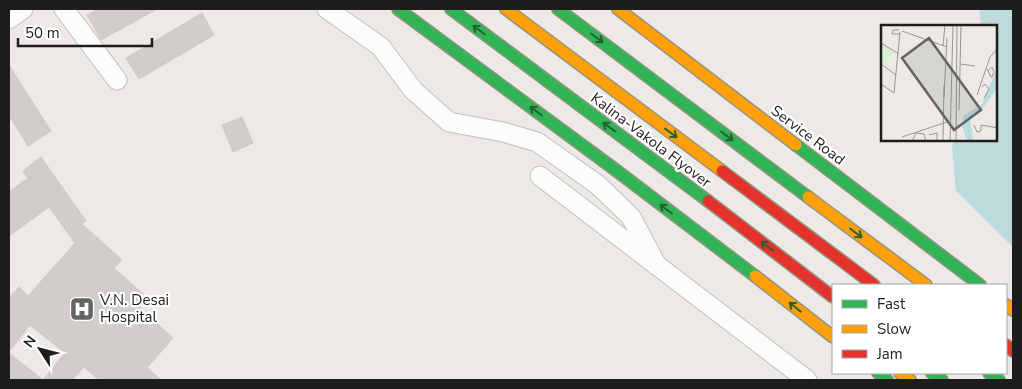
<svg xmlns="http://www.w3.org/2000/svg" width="1022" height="389" viewBox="0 0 1022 389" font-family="'Nunito Sans',sans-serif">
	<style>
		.water { fill: #bbdbdd }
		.building { fill: #d0cdcb; stroke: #cfcac8 }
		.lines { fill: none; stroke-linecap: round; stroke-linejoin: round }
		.street-casing { stroke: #c1c0be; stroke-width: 21 }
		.fast-casing { stroke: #95937f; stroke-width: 14 }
		.slow-casing { stroke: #95937f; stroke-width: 14 }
		.jam-casing { stroke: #95937f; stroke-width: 14 }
		.street { stroke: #fcfcfb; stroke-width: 19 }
		.fast { stroke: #30b455; stroke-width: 11 }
		.slow { stroke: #ff9f0a; stroke-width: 11 }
		.jam { stroke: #e5322d; stroke-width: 11 }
		.oneway { stroke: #266136 }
		.labels { text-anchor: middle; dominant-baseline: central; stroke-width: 4.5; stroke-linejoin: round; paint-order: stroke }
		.street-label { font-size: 15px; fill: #1d1d1d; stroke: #fff }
		.poi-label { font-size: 15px; fill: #1d1d1d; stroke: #fff; text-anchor: start }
		.inset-road { fill: none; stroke: #999796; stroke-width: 1 }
		.view { fill: #656463; fill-opacity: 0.15; stroke: #656463; stroke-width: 2.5 }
		.inset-edge { fill: none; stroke: #1d1d1d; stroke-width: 2.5 }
	</style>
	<rect width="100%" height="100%" fill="#ece9e6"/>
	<polygon class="water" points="979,9 1013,9 1013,247 956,191 952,147 954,140 996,140 996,26 981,26"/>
	<g class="building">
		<polygon points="98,9 157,9 101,40 87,15"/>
		<polygon points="202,13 214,35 139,79 126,58"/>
		<polygon points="9,65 51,131 28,146 9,115"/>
		<polygon points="242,117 253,143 233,152 222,125"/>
		<polygon points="41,157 86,221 82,224 122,260 114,268 143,294 135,303 173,338 147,368 161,380 99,380 84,367 72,380 43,380 65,353 30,325 9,352 9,298 19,287 28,296 75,243 49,207 9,236 9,192 28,178 23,171"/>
		<polygon points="9,353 43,380 9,380"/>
	</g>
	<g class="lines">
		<defs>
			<g id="street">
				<polyline points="64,9 117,80"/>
				<polyline points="327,9 381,47 413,90 449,122 503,132 537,142 598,185 631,217 657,266"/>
				<polyline points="9,19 23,9"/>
				<polyline points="540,176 807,380"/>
			</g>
			<g id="fast">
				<polyline points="398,9 617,171 755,276"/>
				<polyline points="451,9 708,201"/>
				<polyline points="558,9 808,197"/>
				<polyline points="796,145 980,285"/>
				<polyline points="878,373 887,380"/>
				<polyline points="932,373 942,380"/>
				<polyline points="989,373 999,380"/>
			</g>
			<g id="slow">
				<polyline points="506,9 722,171"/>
				<polyline points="618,9 796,145"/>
				<polyline points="808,197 926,285"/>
				<polyline points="755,276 833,337"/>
				<polyline points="1006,305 1013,310"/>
				<polyline points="900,373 910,380"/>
			</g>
			<g id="jam">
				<polyline points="722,171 874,285"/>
				<polyline points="708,201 833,297"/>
				<polyline points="1006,345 1013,351"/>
			</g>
		</defs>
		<use href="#street" class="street-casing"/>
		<use href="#fast" class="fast-casing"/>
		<use href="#slow" class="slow-casing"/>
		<use href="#jam" class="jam-casing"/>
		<use href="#street" class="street"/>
		<use href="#fast" class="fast"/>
		<use href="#slow" class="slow"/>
		<use href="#jam" class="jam"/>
	</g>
	<defs><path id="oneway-shaft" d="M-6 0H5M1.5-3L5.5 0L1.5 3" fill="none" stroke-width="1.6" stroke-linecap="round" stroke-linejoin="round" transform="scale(1.25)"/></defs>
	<g class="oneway">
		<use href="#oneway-shaft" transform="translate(479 30) rotate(-143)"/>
		<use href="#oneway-shaft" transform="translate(597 38) rotate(37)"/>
		<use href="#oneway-shaft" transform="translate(536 111) rotate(-143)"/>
		<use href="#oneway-shaft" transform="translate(609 127) rotate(-144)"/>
		<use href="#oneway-shaft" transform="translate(671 133) rotate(37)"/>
		<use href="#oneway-shaft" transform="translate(727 136) rotate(37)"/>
		<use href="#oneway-shaft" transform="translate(666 209) rotate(-143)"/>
		<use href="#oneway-shaft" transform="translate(856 233) rotate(37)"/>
		<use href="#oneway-shaft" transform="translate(767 246) rotate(-143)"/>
		<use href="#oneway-shaft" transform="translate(795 307) rotate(-141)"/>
	</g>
	<defs>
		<symbol id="hospital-square" viewBox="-11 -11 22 22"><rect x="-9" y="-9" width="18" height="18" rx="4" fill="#656463" stroke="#fff"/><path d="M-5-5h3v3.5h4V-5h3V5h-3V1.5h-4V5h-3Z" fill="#fff"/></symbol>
	</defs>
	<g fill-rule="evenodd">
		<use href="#hospital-square" x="68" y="295" width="28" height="28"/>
	</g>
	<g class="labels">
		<g class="street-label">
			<text transform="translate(808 135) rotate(37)">Service Road</text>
			<text transform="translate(651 140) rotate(37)">Kalina-Vakola Flyover</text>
		</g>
		<g class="poi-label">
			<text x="100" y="300">V.N. Desai<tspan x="100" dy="17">Hospital</tspan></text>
		</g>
	</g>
	<g transform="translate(881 25)">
		<rect width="116" height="116" fill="#ece9e6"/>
		<path d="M2,20L13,27L3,40L0,38Z" fill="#d7f0d2"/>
		<path d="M116,43V63L100,86L89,93L92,116H86L81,101L83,90L101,79Z" fill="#bbdbdd"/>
		<path class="inset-road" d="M18,5H12L11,9H19M21,6L66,22M0,18L18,29M62,21L64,0M0,39L15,50M79,39L94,41M106,44L110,52H111L113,47L111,42L107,46M0,59L13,68L19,7M101,62L104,59L108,64L103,73M96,70L109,32L117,23M63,73L66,13M78,85L80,0M93,100L96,107L100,106V100L117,103M48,110L56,108V116M21,112L66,97M31,116L35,108L43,109L45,116M62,116L63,60M69,116L72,0M75,116L76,0"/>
		<path class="view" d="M48,13L100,85L73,105L21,33Z"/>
		<rect width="116" height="116" class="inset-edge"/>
	</g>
	<rect width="1022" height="389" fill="none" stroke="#1d1d1d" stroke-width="20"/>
	<rect x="832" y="284" width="175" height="90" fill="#ffffff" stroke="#a5a5a5"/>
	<rect x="842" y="300" width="25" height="8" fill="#30b455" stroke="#a5a5a5"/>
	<text x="877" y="309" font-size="15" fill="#1d1d1d">Fast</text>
	<rect x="842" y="325" width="25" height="8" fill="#ff9f0a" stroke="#a5a5a5"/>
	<text x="877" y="334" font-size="15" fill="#1d1d1d">Slow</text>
	<rect x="842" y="350" width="25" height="8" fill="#e5322d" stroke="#a5a5a5"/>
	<text x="877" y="359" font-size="15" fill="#1d1d1d">Jam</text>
	<g transform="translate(40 349) rotate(306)" stroke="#ffffff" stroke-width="4" paint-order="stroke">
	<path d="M0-4L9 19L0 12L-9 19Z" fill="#1d1d1d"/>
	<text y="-8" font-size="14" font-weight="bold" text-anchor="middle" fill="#1d1d1d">N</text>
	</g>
	<path d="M18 38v8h134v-8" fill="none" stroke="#1d1d1d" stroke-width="2.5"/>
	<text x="25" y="38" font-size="15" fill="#1d1d1d" stroke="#ffffff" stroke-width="4" paint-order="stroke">50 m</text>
</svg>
